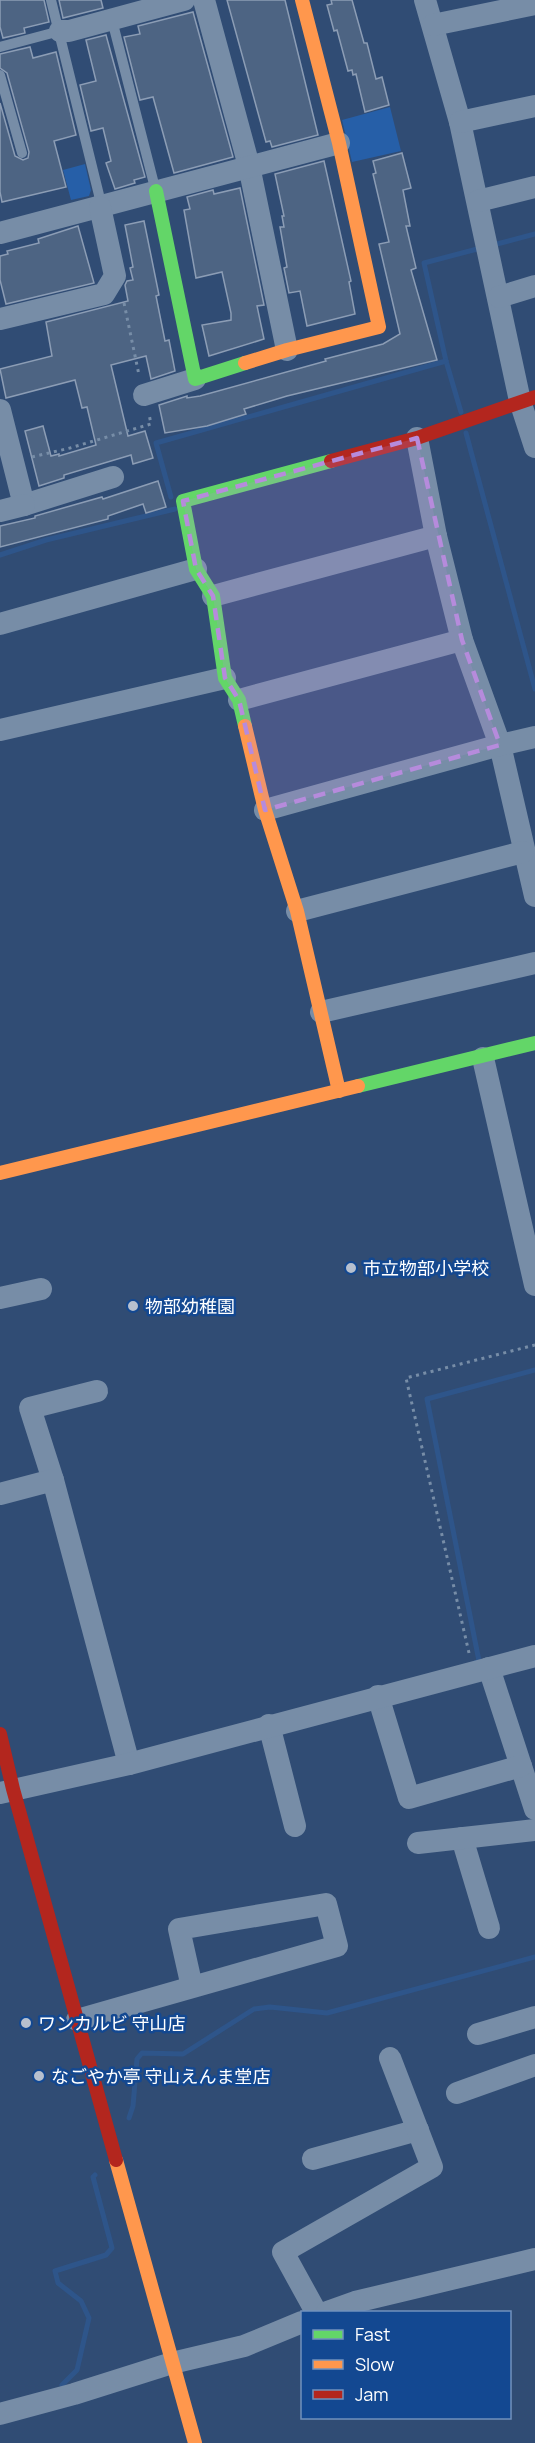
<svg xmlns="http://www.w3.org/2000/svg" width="535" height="2443" viewBox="0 0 535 2443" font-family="Manrope,'Noto Sans JP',sans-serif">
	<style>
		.green { fill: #265fa8 }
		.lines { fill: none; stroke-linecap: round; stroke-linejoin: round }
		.stream { stroke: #2e558a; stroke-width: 5 }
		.building { fill: #4d6483; stroke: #8c9db5; stroke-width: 1.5 }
		.path { stroke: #778da7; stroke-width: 3; stroke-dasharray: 3 4.5; stroke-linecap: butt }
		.lane { stroke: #778da7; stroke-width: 10 }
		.street { stroke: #778da7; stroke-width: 22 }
		.fast { stroke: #63d668; stroke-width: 14 }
		.slow { stroke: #ff974d; stroke-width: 14 }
		.jam { stroke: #b3261e; stroke-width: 14 }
		.marked { fill: #b68bdc; fill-opacity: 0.2; stroke: #b68bdc; stroke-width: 4.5; stroke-dasharray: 12 8; stroke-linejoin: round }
		.poi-dot { fill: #b7c0ce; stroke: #134891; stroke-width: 2 }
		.labels { text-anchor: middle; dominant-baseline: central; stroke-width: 5; stroke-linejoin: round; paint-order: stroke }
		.poi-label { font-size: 18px; fill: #fff; stroke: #134891; text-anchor: start }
	</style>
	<rect width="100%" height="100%" fill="#304c74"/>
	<g class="green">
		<polygon points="390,107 401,151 352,162 342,120"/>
		<polygon points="85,164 91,190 89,196 71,200 63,170"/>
	</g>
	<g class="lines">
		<g class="stream">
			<polyline points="493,245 535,234"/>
			<polyline points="461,412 446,361 424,263 481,248"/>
			<polyline points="466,433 535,689"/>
			<polyline points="171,497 156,443 446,361"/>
			<polyline points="0,555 46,540 175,509"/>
			<polyline points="475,1663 479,1661 427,1399 535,1370"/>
			<polyline points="129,2118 133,2106 137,2059 142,2053 183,2054 254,2009 270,2007 327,2013 535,1957"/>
			<polyline points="62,2385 77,2370 89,2318 81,2301 58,2283 55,2271 106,2255 112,2248 93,2177 95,2175"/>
		</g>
	</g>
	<g class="building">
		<polygon points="0,0 44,0 49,22 24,28 25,33 3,38 0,27"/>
		<polygon points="59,0 101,0 103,8 63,18"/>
		<polygon points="227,0 285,0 318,135 272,147 270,141 266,142"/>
		<polygon points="331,0 352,0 364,43 367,43 376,79 382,77 389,105 365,112 356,74 353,75 352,70 348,71 337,30 334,31 327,5 332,4"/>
		<polygon points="193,12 233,157 174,173 153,97 140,100 124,37 140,34 138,26"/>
		<polygon points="106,35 145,177 134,180 135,183 115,189 106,163 111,161 103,128 91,131 80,85 96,81 86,40"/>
		<polygon points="30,47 33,58 56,52 76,135 54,141 66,187 2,202 0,192 0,103 15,156 23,160 28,158 29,152 7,73 0,68 0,54"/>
		<polygon points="402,153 411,188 403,190 410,226 406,226 416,268 411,270 437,360 287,396 244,409 246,414 207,426 165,433 159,405 187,396 187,398 200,396 326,361 325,359 383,344 400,334 379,244 389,242 373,174 376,173 373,161"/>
		<polygon points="324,161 351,281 349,282 355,314 307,326 300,291 289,293 284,268 287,267 280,227 284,227 282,216 284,216 275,174"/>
		<polygon points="240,188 264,305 257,306 264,339 209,356 202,325 231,320 231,313 222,272 196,278 184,210 190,209 187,197 213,190 214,194"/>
		<polygon points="144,221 159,295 156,296 165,341 169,340 175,371 151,379 146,356 111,365 128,436 145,431 153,458 133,464 131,455 64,475 64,478 39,486 25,431 43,426 51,456 59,454 59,456 96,445 87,407 82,408 75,380 6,398 0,369 52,356 46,322 128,301 125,285 127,281 133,280 130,268 133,267 125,225"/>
		<polygon points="78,226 94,283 6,304 0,280 0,256 8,254 7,251 39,243 38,239"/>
		<polygon points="158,481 166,507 146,513 143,504 108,516 108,519 0,547 0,526 35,518 35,516 102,497 103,499"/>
	</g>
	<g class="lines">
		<g class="path">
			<polyline points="124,303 139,375"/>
			<polyline points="32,457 70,448 151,424 149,414"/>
			<polyline points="469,1653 406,1378 535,1345"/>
		</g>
		<g class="lane">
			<polyline points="51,0 99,195 100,207"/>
			<polyline points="112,20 155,188"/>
			<polyline points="0,47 60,31"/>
			<polyline points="0,75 22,153"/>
		</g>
		<g class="street">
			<polyline points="204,0 249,166 287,350"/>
			<polyline points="425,0 460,122 520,401 535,447"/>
			<polyline points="433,25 535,4"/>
			<polyline points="60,31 69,31 184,0"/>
			<polyline points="460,122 535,106"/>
			<polyline points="478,201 535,187"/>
			<polyline points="0,233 339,143"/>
			<polyline points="499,297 535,286"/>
			<polyline points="0,319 104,294 115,276 100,207"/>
			<polyline points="144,395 195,379"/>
			<polyline points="0,410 24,505 113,477"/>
			<polyline points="417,438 436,536 462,640 500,745 535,896"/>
			<polyline points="0,511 24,505"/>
			<polyline points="213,596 436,536"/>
			<polyline points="0,624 196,569"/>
			<polyline points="239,700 462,640"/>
			<polyline points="0,730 225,678"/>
			<polyline points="265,810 500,745 535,737"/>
			<polyline points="297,911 523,852"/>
			<polyline points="321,1012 535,963"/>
			<polyline points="483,1058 535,1285"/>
			<polyline points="0,1298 41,1289"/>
			<polyline points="53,1480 30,1408 97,1391"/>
			<polyline points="0,1494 53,1480 129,1764"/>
			<polyline points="489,1668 535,1809"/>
			<polyline points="378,1696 409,1798 521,1766"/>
			<polyline points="269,1725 295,1826"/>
			<polyline points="0,1793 129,1764 535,1656"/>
			<polyline points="462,1838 489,1928"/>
			<polyline points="418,1843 535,1830"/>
			<polyline points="77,2020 337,1946 326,1904 179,1929 192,1987"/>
			<polyline points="478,2034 535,2017"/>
			<polyline points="457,2093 535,2065"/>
			<polyline points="313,2159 418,2130"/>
			<polyline points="316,2312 283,2252 432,2167 390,2058"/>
			<polyline points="327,2312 355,2302 535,2259"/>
			<polyline points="0,2414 74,2394 172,2363 244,2346 302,2322"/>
		</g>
		<g class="fast">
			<polyline points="156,191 195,379 245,363"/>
			<polyline points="245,726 239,700 225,678 213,596 196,569 183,501 331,461"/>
			<polyline points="358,1086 535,1043"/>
		</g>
		<g class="slow">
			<polyline points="245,363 287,350 379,327 339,143 302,0"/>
			<polyline points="245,726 265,810 297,911 339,1091"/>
			<polyline points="0,1173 358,1086"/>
			<polyline points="116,2160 195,2443"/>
		</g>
		<g class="jam">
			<polyline points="331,461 417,438 535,397"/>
			<polyline points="0,1734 13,1789 116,2160"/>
		</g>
	</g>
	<path class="marked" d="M417,438L462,640L500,745L265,810L239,700L225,678L213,596L196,569L183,501Z"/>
	<g class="poi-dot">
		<circle cx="351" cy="1268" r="6"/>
		<circle cx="133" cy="1306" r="6"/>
		<circle cx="26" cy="2023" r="6"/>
		<circle cx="39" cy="2076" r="6"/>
	</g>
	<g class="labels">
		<g class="poi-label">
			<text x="363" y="1268">市立物部小学校</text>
			<text x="145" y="1306">物部幼稚園</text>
			<text x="38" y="2023">ワンカルビ 守山店</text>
			<text x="51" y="2076">なごやか亭 守山えんま堂店</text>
		</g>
	</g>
	<rect x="301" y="2311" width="210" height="108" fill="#134891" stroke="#7191bd" stroke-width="1.5"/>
	<rect x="313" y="2330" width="30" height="9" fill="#63d668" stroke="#7191bd" stroke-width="1.5"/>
	<text x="355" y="2341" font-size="18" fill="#ffffff">Fast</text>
	<rect x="313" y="2360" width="30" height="9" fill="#ff974d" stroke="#7191bd" stroke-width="1.5"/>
	<text x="355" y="2371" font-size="18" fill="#ffffff">Slow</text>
	<rect x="313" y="2390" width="30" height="9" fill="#b3261e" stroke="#7191bd" stroke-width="1.5"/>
	<text x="355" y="2401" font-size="18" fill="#ffffff">Jam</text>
</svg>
